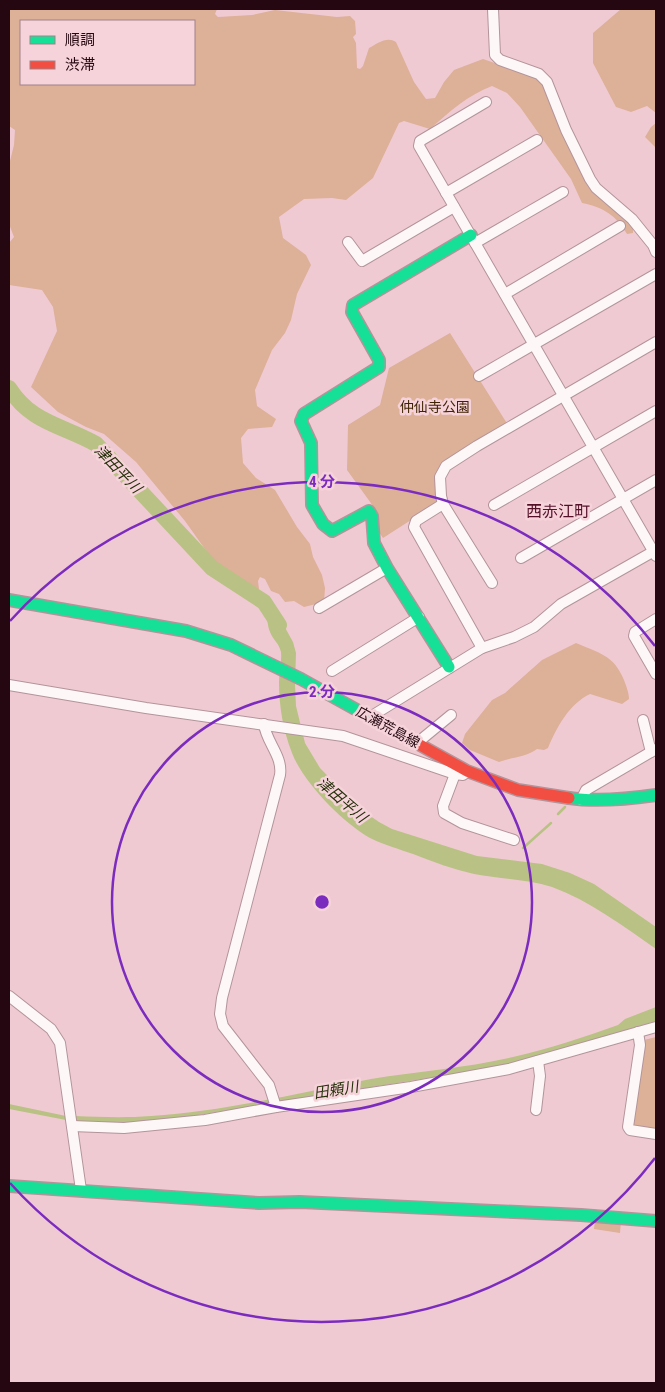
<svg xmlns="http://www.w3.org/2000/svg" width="665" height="1392" viewBox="0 0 665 1392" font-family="'Roboto Condensed','Noto Sans JP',sans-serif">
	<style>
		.green { fill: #ddb098; fill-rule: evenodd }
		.water { fill: #b9c284 }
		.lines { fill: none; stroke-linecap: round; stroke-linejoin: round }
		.stream { stroke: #b9c284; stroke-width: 2.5 }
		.river { stroke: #b9c284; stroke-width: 16 }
		.street-casing { stroke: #b3949b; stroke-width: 12 }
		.fast-casing { stroke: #b3949b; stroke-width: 14 }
		.jam-casing { stroke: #b3949b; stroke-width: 14 }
		.street { stroke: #fdf7f8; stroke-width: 10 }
		.fast { stroke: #16e098; stroke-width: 11 }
		.jam { stroke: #f24e42; stroke-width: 11 }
		.ring { fill: none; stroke: #7b2cbf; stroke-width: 2.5 }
		.labels { text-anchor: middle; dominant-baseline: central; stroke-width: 5; stroke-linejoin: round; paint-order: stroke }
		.park-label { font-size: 14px; fill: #3f2303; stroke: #f6d3da }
		.street-label { font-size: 14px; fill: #240710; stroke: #f6d3da }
		.water-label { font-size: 15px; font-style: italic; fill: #253009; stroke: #f6d3da }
		.quarter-label { font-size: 16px; fill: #531027; stroke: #f6d3da }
		.centre { fill: #7b2cbf; stroke: #f6d3da; stroke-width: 2.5 }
		.ring-label { font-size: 15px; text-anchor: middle; font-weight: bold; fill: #7b2cbf; stroke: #f6d3da; stroke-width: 5; stroke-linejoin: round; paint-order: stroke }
	</style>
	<rect width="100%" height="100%" fill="#f0cad2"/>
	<g class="green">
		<path d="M9,9H217L215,14L218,17L252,15L275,10L337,17L350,16L355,21L356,34L353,37L356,43L357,68L360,69L363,66L369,48C378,43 387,36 396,42L414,82L426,99L435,98L444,82L454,70L483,59L536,77L545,87L577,160L629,221L633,228V233L627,234C617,216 603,207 582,203L571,179L520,107L507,93L492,86C468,95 449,112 430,129L404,121L399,123L373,178L346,200L332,198L304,199L279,217L283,238L306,255L311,265L297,294L291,320L285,333L272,350L255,390L257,406L276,419L272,427L248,429L241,438L243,463L256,478L275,490L297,527L310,544L313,557L322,575L325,588L324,602L304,607L294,601L285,602L279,594L271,591L265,579L260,577L258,581L259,589L257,593L243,585L212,559L185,521L136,462L104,434L86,427L58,412L31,387L57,331L53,307L42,290L9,285V243L14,237L9,224V165L14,145L15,130L9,126ZM21,21H194V84H21Z"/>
		<polygon points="621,9 656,9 656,113 647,106 631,112 616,107 593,63 593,33"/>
		<polygon points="656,123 656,148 645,137 651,127"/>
		<polygon points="450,333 508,425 444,464 439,502 383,538 379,532 373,506 347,470 348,425 380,405 389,368"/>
		<path d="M576,643C599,653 614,655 624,680C626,686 629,692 629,699L622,704L590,694C569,704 557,727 548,748L544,750L537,749C527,757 512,757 499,762L470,750L462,743L465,734L492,700L505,693L542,660Z"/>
		<polygon points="656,1037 656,1131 634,1129 631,1124 644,1040"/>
		<polygon points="595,1220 621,1221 620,1233 594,1229"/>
	</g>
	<g class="water">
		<path d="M266,606L277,613L293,642L296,653L295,684L296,706L305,743L320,768L360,809L379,822L392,829L477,856L542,864L570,873L594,884L656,927V949C623,926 590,901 552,887C527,879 500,879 474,874C453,869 433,862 413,854C399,849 384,845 370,838C343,823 303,782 292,753C283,730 279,706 279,682C279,673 282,662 281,652C279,643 273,640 270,632C267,625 267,614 266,606Z"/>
		<path d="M656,1007V1021L510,1064L478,1070L173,1119L129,1123L76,1122L75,1116C100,1117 125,1118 151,1116C225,1111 299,1093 371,1079C418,1071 466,1068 513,1057C549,1049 584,1037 618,1025L625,1019Z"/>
		<polygon points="9,1104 66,1116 66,1120 9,1109"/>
	</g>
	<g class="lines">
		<g class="stream">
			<polyline points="558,814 565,807"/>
			<polyline points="523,848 551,823"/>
		</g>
		<path class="river" d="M9,388C31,423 62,425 96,444L212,568L264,602L279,625"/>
		<defs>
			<g id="street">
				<polyline points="493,9 495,55 500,60 539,74 547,82 566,130 590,179 596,188 632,219 653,245 656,252"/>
				<polyline points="486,102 420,141 419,146 656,556"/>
				<polyline points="446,193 537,140"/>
				<polyline points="348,242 362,261 454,207"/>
				<polyline points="475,243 563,192"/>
				<polyline points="505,294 620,226"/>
				<polyline points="479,376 656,274"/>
				<polyline points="443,504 492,583"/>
				<polyline points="494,505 656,411"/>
				<polyline points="521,558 656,480"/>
				<polyline points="319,608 387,568"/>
				<polyline points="656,619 635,632 634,636 656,674"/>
				<polyline points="482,648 414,527 416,521 443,504 441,496 440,477 446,466 477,446 656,342"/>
				<polyline points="332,671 419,617"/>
				<polyline points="9,685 146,708 343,736 455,774 463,775 467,771"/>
				<polyline points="370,717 482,648 514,637 534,627 561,604 656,550"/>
				<polyline points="643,720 651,752"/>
				<path d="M264,724C266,742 283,756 280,775L222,998L220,1014L223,1026L269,1085L276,1107"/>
				<polyline points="417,743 451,715"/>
				<polyline points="455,774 443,806 444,813 462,823 514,840"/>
				<polyline points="581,800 586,790 656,749"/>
				<polyline points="9,996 51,1029 60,1043 81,1190"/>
				<polyline points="638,1032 640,1045 628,1127 630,1130 656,1134"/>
				<polyline points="536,1110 540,1076 538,1061"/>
				<polyline points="72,1126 124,1128 205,1120 276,1107 411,1087 509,1069 656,1027"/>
			</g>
			<g id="fast">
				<polyline points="9,600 186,631 231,645 301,679 402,735"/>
				<polyline points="449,667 387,568 374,543 372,516 369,511 332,531 323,524 312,505 311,443 301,421 304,414 379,367 379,360 352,312 353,305 471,235"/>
				<path d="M569,798C597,802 628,799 656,795"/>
				<polyline points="9,1186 259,1203 300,1202 581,1215 656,1221"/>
			</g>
			<polyline id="jam" points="402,735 467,771 518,790 569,798"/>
		</defs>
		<use href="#street" class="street-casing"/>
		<use href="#fast" class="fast-casing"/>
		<use href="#jam" class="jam-casing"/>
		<use href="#street" class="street"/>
		<use href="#fast" class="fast"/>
		<use href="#jam" class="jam"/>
	</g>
	<g class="ring">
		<circle cx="322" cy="902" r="210"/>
		<path d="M655 1158A420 420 0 0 1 10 1183M10 621A420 420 0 0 1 655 646"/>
	</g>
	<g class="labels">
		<g class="park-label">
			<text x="435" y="407">仲仙寺公園</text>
		</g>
		<g class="street-label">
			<text transform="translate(388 727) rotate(29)">広瀬荒島線</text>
		</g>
		<g class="water-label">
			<text transform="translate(118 469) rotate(46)">津田平川</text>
			<text transform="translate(342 800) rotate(41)">津田平川</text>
			<text transform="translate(336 1090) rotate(-9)">田頼川</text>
		</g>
		<g class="quarter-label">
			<text x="558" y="511">西赤江町</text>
		</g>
	</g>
	<circle cx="322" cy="902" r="8" class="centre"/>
	<g class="ring-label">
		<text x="322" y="487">4 分</text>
		<text x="322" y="697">2 分</text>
	</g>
	<rect width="665" height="1392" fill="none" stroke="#240710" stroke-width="20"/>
	<rect x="20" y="20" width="175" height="65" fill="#f6d3da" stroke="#a28189"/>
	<rect x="30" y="36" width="25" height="8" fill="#16e098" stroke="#a28189"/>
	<text x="65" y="45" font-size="15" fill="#240710">順調</text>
	<rect x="30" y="61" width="25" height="8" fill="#f24e42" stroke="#a28189"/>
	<text x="65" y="70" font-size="15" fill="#240710">渋滞</text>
</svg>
